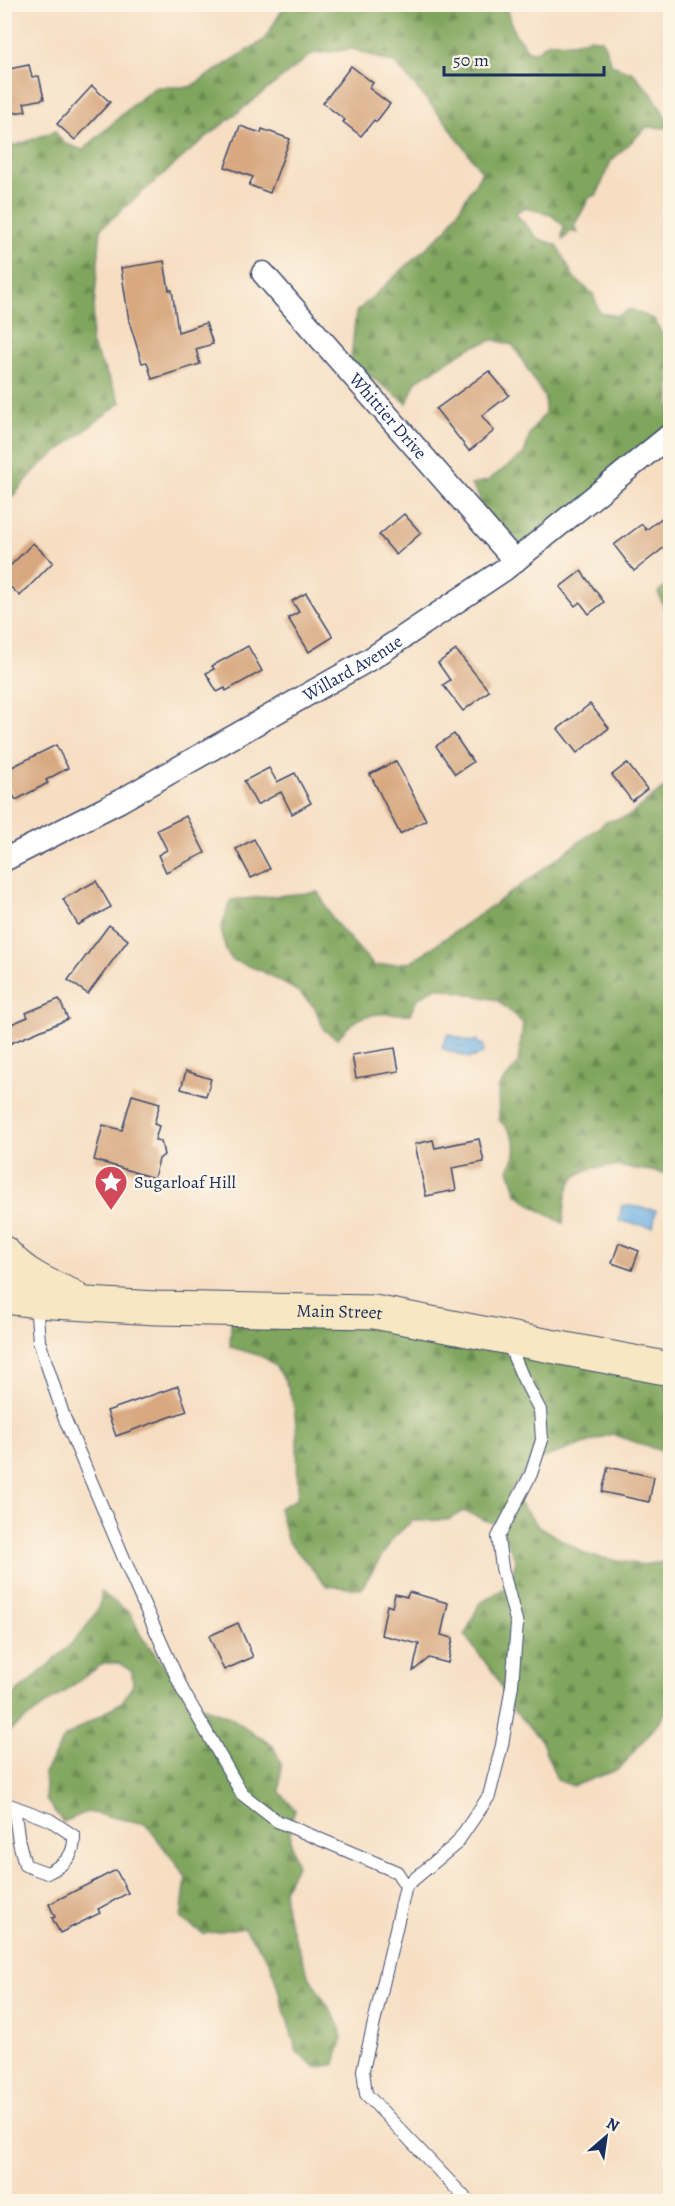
<svg xmlns="http://www.w3.org/2000/svg" width="675" height="2206" viewBox="0 0 675 2206" font-family="Alegreya,serif">
	<style>
		.forest { fill: url(#forest-firs); stroke: #4e6a5e; stroke-width: 1.5 }
		.water { fill: url(#water-ripples); stroke: #4571a2; stroke-width: 1.5 }
		.building { fill: #d8a981 }
		.lines { fill: none; stroke-linecap: round; stroke-linejoin: round }
		.service-casing { stroke: #3c496d; stroke-width: 14 }
		.minor-casing { stroke: #3c496d; stroke-width: 25 }
		.secondary-casing { stroke: #3c496d; stroke-width: 35 }
		.service { stroke: #fff; stroke-width: 12 }
		.minor { stroke: #fff; stroke-width: 22 }
		.secondary { stroke: #f7e8c3; stroke-width: 33 }
		.labels { text-anchor: middle; dominant-baseline: central; stroke-width: 5; stroke-linejoin: round; paint-order: stroke }
		.street-label { font-size: 18px; fill: #1b2f5e; stroke: #fcf5e5 }
		.poi-label { font-size: 18px; fill: #1b2f5e; stroke: #fcf5e5; text-anchor: start }
	</style>
	<defs>
		<pattern id="forest-firs" width="22" height="20" patternUnits="userSpaceOnUse" patternTransform="scale(1.5)"><rect width="22" height="20" fill="#80a65d"/><path d="M5 1l3.5 6h-7zM16 11l3.5 6h-7z" fill="#688850"/></pattern>
		<pattern id="water-ripples" width="26" height="14" patternUnits="userSpaceOnUse" patternTransform="scale(1.5)"><rect width="26" height="14" fill="#6fb3e5"/><path d="M2 4q2-2 4 0t4 0M15 11q2-2 4 0t4 0" fill="none" stroke="#5a92bd"/></pattern>
	</defs>
	<rect width="100%" height="100%" fill="#fcf5e5"/>
	<filter id="ink" filterUnits="userSpaceOnUse"><feTurbulence type="fractalNoise" baseFrequency=".0167" numOctaves="2"/><feDisplacementMap in="SourceGraphic" scale="12" xChannelSelector="R" yChannelSelector="G"/><feConvolveMatrix kernelMatrix="1 2 1 2 8 2 1 2 1" color-interpolation-filters="sRGB"/></filter>
	<filter id="wash" filterUnits="userSpaceOnUse"><feTurbulence type="fractalNoise" baseFrequency=".008" numOctaves="4" result="noise"/><feDisplacementMap in="SourceGraphic" scale="24" xChannelSelector="R" yChannelSelector="G"/><feGaussianBlur stdDeviation="1.35" result="paint"/><feColorMatrix in="noise" values="0 0 0 0 0 0 0 0 0 0 0 0 0 0 0 0 0 1.4 0 .05"/><feComposite in="paint" operator="in"/></filter>
	<g filter="url(#wash)">
		<rect width="100%" height="100%" fill="#f6dec3"/>
		<g class="forest">
			<polygon points="286,4 505,5 514,32 528,51 535,52 549,42 573,43 590,38 602,40 612,65 633,73 652,94 670,124 670,128 647,127 611,161 597,195 590,197 574,226 578,233 571,231 563,240 562,235 564,226 551,215 525,207 515,213 537,238 557,245 574,278 593,294 600,313 618,316 630,309 654,319 670,349 670,433 518,557 482,514 479,496 471,485 487,481 524,454 530,433 545,413 545,398 513,345 493,340 469,348 416,381 407,403 370,376 349,377 356,312 447,229 482,172 445,121 396,64 353,49 312,54 204,139 101,228 91,343 121,402 38,467 5,505 5,146 17,145 55,131 63,143 83,150 136,102 156,87 190,87 264,40"/>
			<polygon points="670,582 670,623 658,592"/>
			<path d="M670,783V1174C642,1171 591,1155 572,1181C564,1192 565,1211 563,1223L536,1208L517,1194L509,1169C521,1147 516,1136 499,1120L498,1088L518,1064L523,1023L497,1000L436,987L417,999L410,1014C375,1014 361,1009 337,1039L324,1030L315,1008L299,992L262,971L232,960L226,951L221,929L231,900L318,892L334,921L374,966L411,962L523,884L606,822L629,816Z"/>
			<path d="M232,1304L670,1366V1454L612,1434L531,1462L510,1492L538,1526L587,1555L641,1565L670,1561V1702L662,1719L619,1769L573,1786L557,1780L541,1740L510,1706L495,1675L465,1636L479,1604L508,1586L516,1561L500,1526L463,1511L448,1520L412,1521L393,1538L361,1589L327,1586L287,1540L279,1508L297,1499L298,1489C296,1449 303,1394 273,1364C263,1354 243,1351 230,1347Z"/>
			<path d="M101,1592L131,1614L141,1636L190,1699L205,1708L230,1717L273,1746L281,1763L280,1792L295,1810C287,1829 291,1847 297,1866L284,1888L286,1912L308,1975L339,2024L342,2040L335,2064L317,2068L297,2052L270,1962L244,1927L204,1934L181,1919L186,1877L146,1824L87,1812L63,1822L46,1800L44,1773L65,1737L122,1702L133,1685L132,1672L120,1663H104L8,1732L5,1731V1702C29,1681 105,1625 101,1592Z"/>
		</g>
		<g class="water">
			<polygon points="448,1034 471,1042 478,1040 480,1045 483,1044 484,1051 482,1052 482,1055 469,1058 442,1048"/>
			<polygon points="622,1205 656,1210 653,1227 619,1221"/>
		</g>
		<g id="blocks">
			<g class="building">
				<polygon points="29,65 32,77 39,76 44,99 24,103 26,111 4,115 4,70"/>
				<polygon points="351,66 373,83 369,88 390,104 376,122 374,120 361,136 343,122 345,120 323,103"/>
				<polygon points="92,86 110,102 75,140 57,124"/>
				<polygon points="240,126 261,133 262,129 290,139 270,193 249,185 253,177 225,167"/>
				<polygon points="164,261 169,290 172,290 178,332 206,323 213,344 196,349 200,364 152,379 147,362 142,363 129,321 121,268"/>
				<polygon points="489,371 509,395 482,416 494,431 469,451 436,409"/>
				<polygon points="404,514 421,533 396,555 379,535"/>
				<polygon points="663,517 670,527 670,543 634,571 614,545 642,524 646,530"/>
				<polygon points="33,543 53,562 20,596 4,581 4,572"/>
				<polygon points="581,571 604,602 589,614 580,602 575,606 560,587"/>
				<polygon points="306,593 333,637 309,652 288,618 299,612 292,601"/>
				<polygon points="248,646 262,671 226,691 225,688 217,692 206,673 214,669 212,666"/>
				<polygon points="456,650 489,691 463,711 443,685 450,680 438,663"/>
				<polygon points="590,704 609,728 577,753 558,729"/>
				<polygon points="454,734 473,762 455,774 436,746"/>
				<polygon points="56,745 68,768 46,780 48,783 16,800 4,778 4,771"/>
				<polygon points="396,761 426,820 400,834 370,774"/>
				<polygon points="627,763 647,789 632,801 612,775"/>
				<polygon points="269,768 277,782 295,773 311,803 292,814 281,792 257,805 244,781"/>
				<polygon points="186,816 205,853 166,872 158,855 167,850 157,830"/>
				<polygon points="254,839 270,869 251,878 236,849"/>
				<polygon points="96,881 111,907 78,925 63,899"/>
				<polygon points="109,925 128,940 88,994 68,980"/>
				<polygon points="59,999 68,1019 4,1046 4,1027 28,1017 26,1013"/>
				<polygon points="395,1048 399,1071 356,1078 352,1055"/>
				<polygon points="186,1071 211,1079 206,1096 181,1089"/>
				<polygon points="132,1095 160,1103 154,1124 159,1126 155,1140 161,1141 164,1155 159,1159 154,1178 94,1160 103,1125 122,1130"/>
				<polygon points="479,1139 484,1162 452,1168 456,1190 426,1196 415,1144 433,1140 435,1148"/>
				<polygon points="619,1243 639,1251 632,1270 612,1263"/>
				<polygon points="178,1386 187,1411 116,1436 107,1411"/>
				<polygon points="608,1467 654,1477 649,1502 602,1492"/>
				<polygon points="409,1592 448,1603 441,1635 453,1638 448,1663 429,1658 413,1671 419,1644 381,1635 387,1605 392,1607 395,1594 407,1597"/>
				<polygon points="238,1623 253,1657 224,1670 209,1636"/>
				<polygon points="116,1870 128,1893 98,1909 100,1913 60,1933 52,1918 55,1917 49,1904"/>
			</g>
		</g>
	</g>
	<g filter="url(#ink)">
		<use href="#blocks" fill-opacity="0" stroke="#3c496d" stroke-width="1.5"/>
		<g class="lines">
			<defs>
				<g id="service">
					<polyline points="36,1302 39,1341 64,1417 137,1589 183,1691 242,1794 277,1821 397,1872 406,1886 363,2070 366,2094 469,2202"/>
					<path d="M4,1803L50,1820L74,1836C75,1856 64,1865 47,1873L25,1865L19,1842L14,1807"/>
					<polyline points="406,1886 456,1844 489,1796 502,1745 512,1685 517,1624 502,1568 498,1537 531,1474 542,1440 540,1410 523,1378 508,1343"/>
				</g>
				<g id="minor">
					<path id="s1" d="M263,273L515,561"/>
					<path id="s2" d="M4,860L120,801L372,658L505,569L670,435"/>
				</g>
				<g id="secondary">
					<path d="M4,1253C23,1275 46,1285 72,1296"/>
					<path id="s3" d="M4,1297L36,1301L156,1308L374,1312L670,1369"/>
				</g>
			</defs>
			<use href="#service" class="service-casing"/>
			<use href="#minor" class="minor-casing"/>
			<use href="#secondary" class="secondary-casing"/>
			<use href="#service" class="service"/>
			<use href="#minor" class="minor"/>
			<use href="#secondary" class="secondary"/>
		</g>
	</g>
	<defs>
		<symbol id="sight-pin" viewBox="-11 -11 22 30"><path d="M0 17L-7.5 6A9.5 9.5 0 1 1 7.5 6Z" fill="#d1495b" stroke="#fcf5e5"/><path d="M0-6L1.8-2.2L6-1.7L2.9 1.2L3.7 5.4L0 3.3L-3.7 5.4L-2.9 1.2L-6-1.7L-1.8-2.2Z" fill="#fff"/></symbol>
	</defs>
	<g fill-rule="evenodd">
		<use href="#sight-pin" x="92" y="1163" width="38" height="52"/>
	</g>
	<g class="labels">
		<g class="street-label">
			<text stroke="none"><textPath href="#s1" startOffset="190">Whittier Drive</textPath></text>
			<text stroke="none"><textPath href="#s2" startOffset="398">Willard Avenue</textPath></text>
			<text stroke="none"><textPath href="#s3" startOffset="336">Main Street</textPath></text>
		</g>
		<g class="poi-label">
			<text x="134" y="1182">Sugarloaf Hill</text>
		</g>
	</g>
	<rect width="675" height="2206" fill="none" stroke="#fcf5e5" stroke-width="24"/>
	<g transform="translate(606 2137) rotate(29)" stroke="#fcf5e5" stroke-width="4.5" paint-order="stroke">
	<path d="M0-4.5L10 22L0 15L-10 22Z" fill="#1b2f5e"/>
	<text y="-9" font-size="16" font-weight="bold" text-anchor="middle" fill="#1b2f5e">N</text>
	</g>
	<path d="M444 66v9h160v-9" fill="none" stroke="#1b2f5e" stroke-width="3"/>
	<text x="453" y="66" font-size="18" fill="#1b2f5e" stroke="#fcf5e5" stroke-width="4.5" paint-order="stroke">50 m</text>
</svg>
